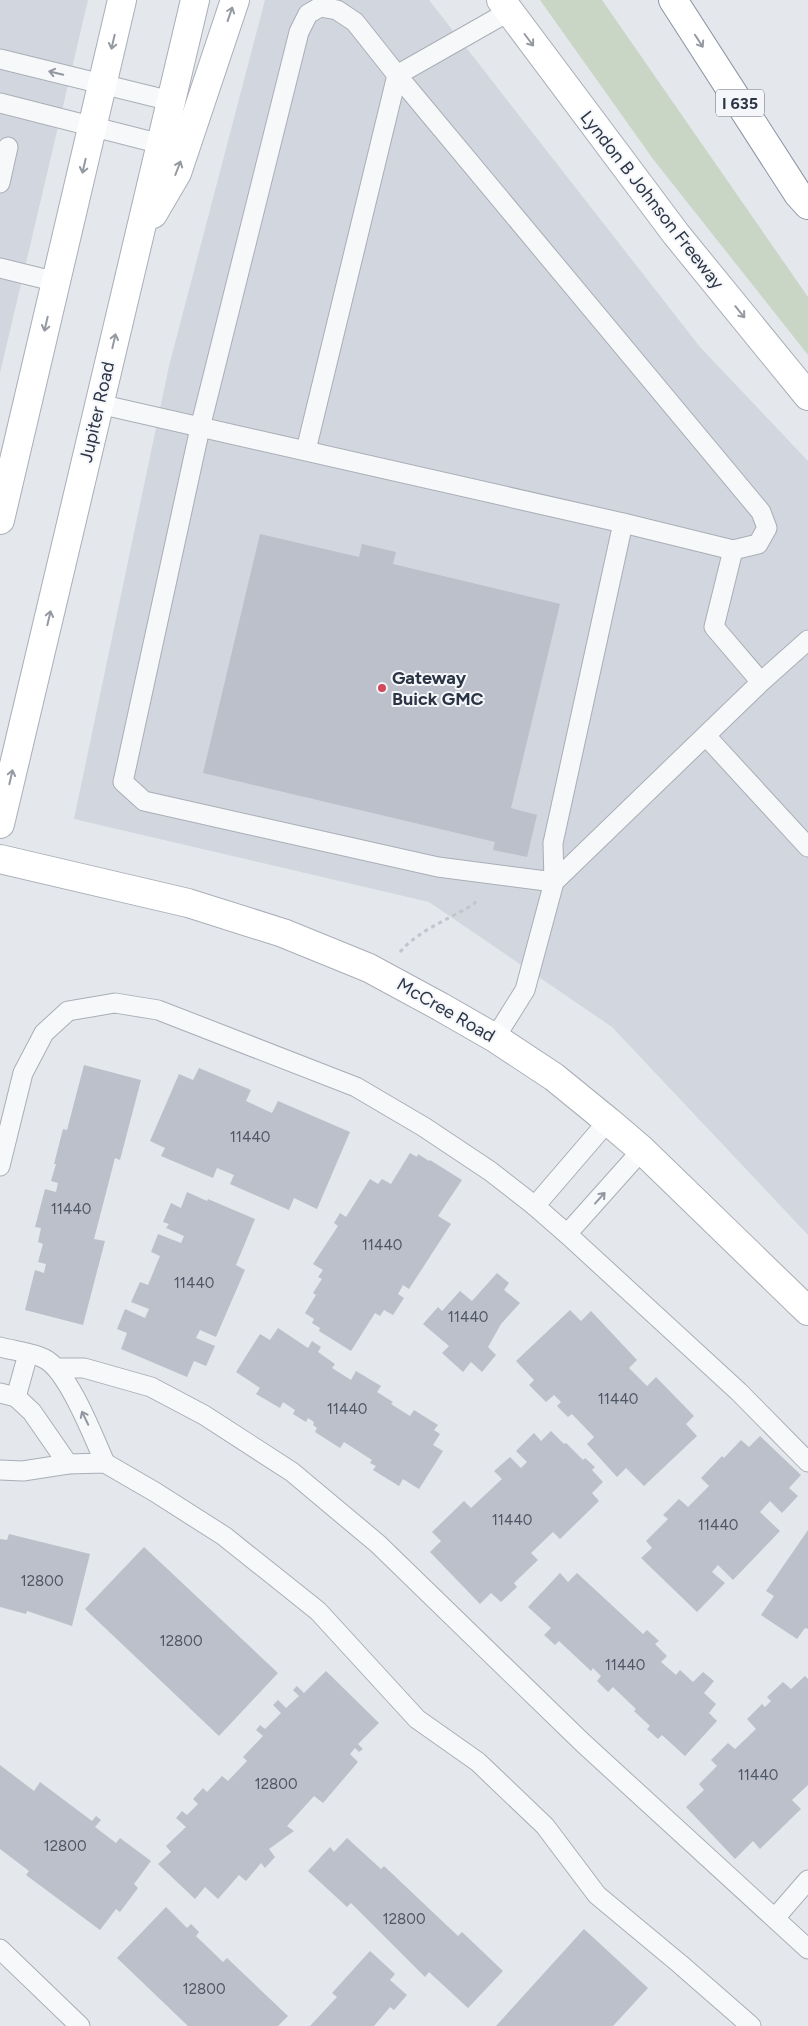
<svg xmlns="http://www.w3.org/2000/svg" width="808" height="2026" viewBox="0 0 808 2026" font-family="Figtree,sans-serif">
	<style>
		.built { fill: #d2d6de }
		.green { fill: #c9d6c5 }
		.building { fill: #bbc0ca }
		.lines { fill: none; stroke-linecap: round; stroke-linejoin: round }
		.lane-casing { stroke: #a9aeb7; stroke-width: 21 }
		.secondary-casing { stroke: #a9aeb7; stroke-width: 30 }
		.highway-casing { stroke: #8b94a3; stroke-width: 30 }
		.path { stroke: #c2c5cb; stroke-width: 3; stroke-dasharray: 4 4; stroke-linecap: butt }
		.lane { stroke: #f7f8fa; stroke-width: 19 }
		.secondary { stroke: #fff; stroke-width: 28 }
		.highway { stroke: #fff; stroke-width: 28 }
		.oneway { stroke: #959aa2 }
		.oneway2 { stroke: #9196a0 }
		.poi-dot { fill: #d1495b; stroke: #f4f6f9; stroke-width: 2 }
		.labels { text-anchor: middle; dominant-baseline: central; stroke-width: 4; stroke-linejoin: round; paint-order: stroke }
		.number-label { font-size: 15px; fill: #4f5766 }
		.shield { fill: #f4f6f9; stroke: #676e7b; stroke-width: 1 }
		.shield-label { font-size: 16px; font-weight: bold; fill: #2b3445 }
		.street-label { font-size: 18px; fill: #2b3445; stroke: #f4f6f9 }
		.poi-label { font-size: 18px; font-weight: bold; fill: #2b3445; stroke: #f4f6f9; text-anchor: start }
	</style>
	<rect width="100%" height="100%" fill="#e4e7ec"/>
	<g class="built">
		<polygon points="0,0 88,0 0,373"/>
		<polygon points="265,0 429,0 700,347 808,461 808,1235 612,1027 429,902 74,819 169,366"/>
	</g>
	<polygon class="green" points="540,0 602,0 808,297 808,355 653,159"/>
	<g class="building">
		<polygon points="260,534 359,557 362,544 396,552 393,564 560,604 511,808 537,815 527,857 493,850 495,842 203,773"/>
		<polygon points="84,1065 141,1080 120,1160 115,1158 94,1239 105,1241 83,1325 25,1310 35,1270 44,1273 46,1264 38,1262 43,1244 38,1242 41,1228 35,1227 45,1189 56,1192 58,1183 51,1181 56,1164 54,1164 63,1129 67,1130"/>
		<polygon points="199,1068 251,1090 246,1101 272,1113 278,1101 350,1132 317,1209 294,1198 289,1210 230,1184 234,1175 217,1168 213,1178 161,1156 165,1148 150,1141 179,1074 193,1080"/>
		<polygon points="410,1153 417,1157 418,1154 429,1161 430,1160 462,1180 438,1216 451,1224 409,1289 403,1285 398,1294 404,1298 393,1315 384,1310 380,1316 375,1313 351,1351 319,1331 320,1328 312,1323 314,1319 305,1313 316,1295 313,1293 322,1279 318,1277 323,1270 313,1264 338,1226 334,1223 340,1213 346,1217 370,1179 378,1184 382,1179 391,1184"/>
		<polygon points="187,1192 207,1201 208,1199 255,1219 236,1265 245,1270 216,1337 200,1330 196,1338 215,1346 206,1366 194,1361 187,1377 121,1349 127,1333 117,1329 125,1309 145,1318 149,1309 131,1302 140,1282 148,1285 160,1256 151,1252 158,1234 181,1243 184,1236 166,1228 169,1224 163,1222 171,1203 181,1208"/>
		<polygon points="497,1273 509,1283 504,1290 520,1303 501,1324 488,1347 496,1355 482,1372 471,1362 463,1372 442,1353 449,1346 423,1324 438,1307 442,1311 460,1291 472,1301"/>
		<polygon points="570,1310 581,1321 591,1311 637,1360 629,1368 647,1386 656,1377 694,1416 686,1424 697,1436 644,1486 626,1468 617,1477 587,1444 594,1437 572,1414 568,1417 557,1406 561,1402 554,1395 546,1402 529,1385 534,1380 516,1361"/>
		<polygon points="278,1328 308,1348 312,1341 321,1347 318,1352 335,1364 332,1368 351,1380 356,1371 381,1386 377,1392 393,1402 391,1404 410,1416 414,1410 438,1425 434,1430 440,1434 433,1445 443,1451 419,1489 403,1479 399,1486 373,1470 376,1466 370,1463 372,1460 344,1442 340,1448 315,1432 317,1428 313,1425 314,1422 308,1418 306,1422 293,1414 295,1410 283,1402 280,1408 256,1394 260,1388 236,1372 260,1334 270,1340"/>
		<polygon points="551,1431 564,1444 566,1443 583,1460 585,1458 595,1467 592,1470 603,1482 592,1493 599,1501 560,1539 553,1532 531,1553 538,1560 514,1583 517,1587 501,1602 491,1593 480,1604 430,1552 441,1541 432,1532 464,1501 471,1508 502,1479 494,1471 510,1457 521,1468 527,1462 516,1451 534,1433 541,1441"/>
		<polygon points="760,1436 801,1475 789,1488 798,1496 782,1513 770,1501 760,1512 780,1531 733,1580 718,1565 712,1572 725,1583 697,1612 641,1558 652,1548 646,1541 668,1519 663,1515 679,1499 688,1507 709,1486 701,1478 722,1456 724,1458 741,1440 749,1447"/>
		<polygon points="808,1530 808,1629 805,1628 797,1639 761,1615 774,1596 766,1591"/>
		<polygon points="9,1534 90,1554 72,1626 27,1611 26,1614 0,1607 0,1539 7,1540"/>
		<polygon points="144,1547 278,1673 219,1736 85,1609"/>
		<polygon points="560,1573 568,1582 577,1573 643,1634 647,1630 659,1641 655,1644 667,1656 661,1662 676,1675 680,1670 693,1682 703,1672 714,1681 704,1693 716,1704 709,1713 717,1721 685,1756 662,1735 658,1739 647,1729 650,1726 634,1711 636,1709 613,1687 608,1692 597,1681 601,1676 593,1668 591,1671 559,1641 555,1645 544,1635 551,1628 528,1607"/>
		<polygon points="326,1671 379,1723 358,1744 363,1749 359,1752 355,1748 350,1754 358,1762 323,1803 314,1796 287,1826 294,1831 269,1849 275,1857 265,1868 261,1863 246,1881 239,1875 218,1899 205,1887 195,1899 158,1864 171,1852 166,1846 186,1827 176,1818 182,1811 187,1815 198,1804 193,1799 203,1788 207,1792 222,1776 228,1781 247,1761 243,1757 263,1736 256,1730 260,1725 265,1729 281,1713 273,1705 278,1700 286,1708 299,1696 293,1690 297,1686 304,1693"/>
		<polygon points="805,1676 808,1679 808,1785 792,1800 801,1809 760,1849 753,1841 735,1859 686,1807 704,1790 699,1784 717,1766 711,1760 728,1743 735,1749 756,1729 747,1719 762,1704 765,1707 771,1701 767,1697 783,1682 791,1689"/>
		<polygon points="0,1765 34,1791 40,1782 92,1821 96,1816 101,1820 95,1827 116,1843 120,1838 151,1861 134,1884 138,1888 120,1912 116,1909 100,1930 26,1875 29,1871 0,1849"/>
		<polygon points="347,1838 381,1869 384,1866 458,1936 462,1932 503,1971 468,2008 429,1972 425,1977 351,1903 347,1907 308,1871 330,1847 334,1852"/>
		<polygon points="166,1907 187,1928 191,1924 199,1932 196,1936 223,1962 227,1958 288,2016 278,2026 188,2026 117,1958"/>
		<polygon points="584,1929 648,1988 613,2026 496,2026"/>
		<polygon points="370,1951 395,1974 390,1980 407,1995 394,2010 390,2007 374,2026 310,2026 337,1997 332,1993"/>
	</g>
	<g class="lines">
		<defs>
			<g id="lane">
				<polyline points="0,59 171,101"/>
				<polyline points="0,103 161,144"/>
				<polyline points="0,183 8,147"/>
				<polyline points="0,268 57,282"/>
				<polyline points="99,404 623,523 553,843 554,882 525,990 495,1038"/>
				<polyline points="306,450 397,75 508,12"/>
				<polyline points="623,523 733,550"/>
				<polyline points="761,682 714,627 733,550 758,544 767,528 761,512 397,75 355,22 337,10 320,7 308,14 299,32 200,428 123,782 144,801 438,867 554,882 761,682 808,640"/>
				<polyline points="706,736 808,847"/>
				<polyline points="0,1166 23,1073 44,1033 68,1011 115,1003 158,1010 356,1087 424,1127 490,1171 535,1206 567,1234 739,1392 808,1462"/>
				<polyline points="535,1206 608,1121"/>
				<polyline points="567,1234 642,1150"/>
				<path d="M0,1347C14,1351 32,1352 45,1359C68,1371 94,1438 105,1463"/>
				<polyline points="57,1368 84,1368 151,1387 204,1415 292,1472 378,1544 583,1743 808,1949"/>
				<polyline points="0,1393 16,1397 32,1412 68,1464"/>
				<polyline points="16,1397 28,1354"/>
				<polyline points="0,1470 23,1471 68,1464 105,1463 155,1492 224,1536 318,1611 417,1719 478,1762 545,1826 597,1895 680,1964 751,2026"/>
				<polyline points="775,1918 808,1880"/>
				<polyline points="0,1949 80,2026"/>
			</g>
			<g id="secondary">
				<polyline points="501,0 676,234 808,396"/>
				<polyline points="153,214 177,173 235,0"/>
				<polyline points="0,520 122,0"/>
				<polyline points="0,824 195,0"/>
				<polyline points="0,859 188,903 283,933 369,968 441,1007 495,1038 554,1077 608,1121 642,1150 808,1311"/>
			</g>
			<polyline id="highway" points="673,0 798,194 808,205"/>
		</defs>
		<use href="#lane" class="lane-casing"/>
		<use href="#secondary" class="secondary-casing"/>
		<use href="#highway" class="highway-casing"/>
		<path class="path" d="M400,952C420,929 448,920 474,904L478,898"/>
		<use href="#lane" class="lane"/>
		<use href="#secondary" class="secondary"/>
		<use href="#highway" class="highway"/>
	</g>
	<defs><path id="oneway-shaft" d="M-6 0H5M1.5-3L5.5 0L1.5 3" fill="none" stroke-width="1.6" stroke-linecap="round" stroke-linejoin="round" transform="scale(1.25)"/></defs>
	<g class="oneway">
		<use href="#oneway-shaft" transform="translate(230 14) rotate(-71)"/>
		<use href="#oneway-shaft" transform="translate(529 40) rotate(53)"/>
		<use href="#oneway-shaft" transform="translate(699 41) rotate(57)"/>
		<use href="#oneway-shaft" transform="translate(113 42) rotate(103)"/>
		<use href="#oneway-shaft" transform="translate(84 166) rotate(103)"/>
		<use href="#oneway-shaft" transform="translate(178 168) rotate(-69)"/>
		<use href="#oneway-shaft" transform="translate(740 312) rotate(51)"/>
		<use href="#oneway-shaft" transform="translate(46 324) rotate(103)"/>
		<use href="#oneway-shaft" transform="translate(114 341) rotate(-77)"/>
		<use href="#oneway-shaft" transform="translate(49 618) rotate(-77)"/>
		<use href="#oneway-shaft" transform="translate(11 777) rotate(-77)"/>
	</g>
	<g class="oneway2">
		<use href="#oneway-shaft" transform="translate(56 73) rotate(-166)"/>
		<use href="#oneway-shaft" transform="translate(600 1198) rotate(-48)"/>
		<use href="#oneway-shaft" transform="translate(85 1418) rotate(-116)"/>
	</g>
	<circle class="poi-dot" cx="382" cy="688" r="5"/>
	<g class="labels">
		<g class="number-label">
			<text x="250" y="1137">11440</text>
			<text x="71" y="1209">11440</text>
			<text x="382" y="1245">11440</text>
			<text x="194" y="1283">11440</text>
			<text x="468" y="1317">11440</text>
			<text x="618" y="1399">11440</text>
			<text x="347" y="1409">11440</text>
			<text x="512" y="1520">11440</text>
			<text x="718" y="1525">11440</text>
			<text x="42" y="1581">12800</text>
			<text x="181" y="1641">12800</text>
			<text x="625" y="1665">11440</text>
			<text x="758" y="1775">11440</text>
			<text x="276" y="1784">12800</text>
			<text x="65" y="1846">12800</text>
			<text x="404" y="1919">12800</text>
			<text x="204" y="1989">12800</text>
		</g>
		<rect class="shield" x="716" y="89.5" width="48" height="27" rx="4"/>
		<g class="shield-label">
			<text x="740" y="103">I 635</text>
		</g>
		<g class="street-label">
			<text transform="translate(652 200) rotate(52)">Lyndon B Johnson Freeway</text>
			<text transform="translate(97 412) rotate(-77)">Jupiter Road</text>
			<text transform="translate(446 1010) rotate(30)">McCree Road</text>
		</g>
		<g class="poi-label">
			<text x="392" y="678">Gateway<tspan x="392" dy="21">Buick GMC</tspan></text>
		</g>
	</g>
</svg>
